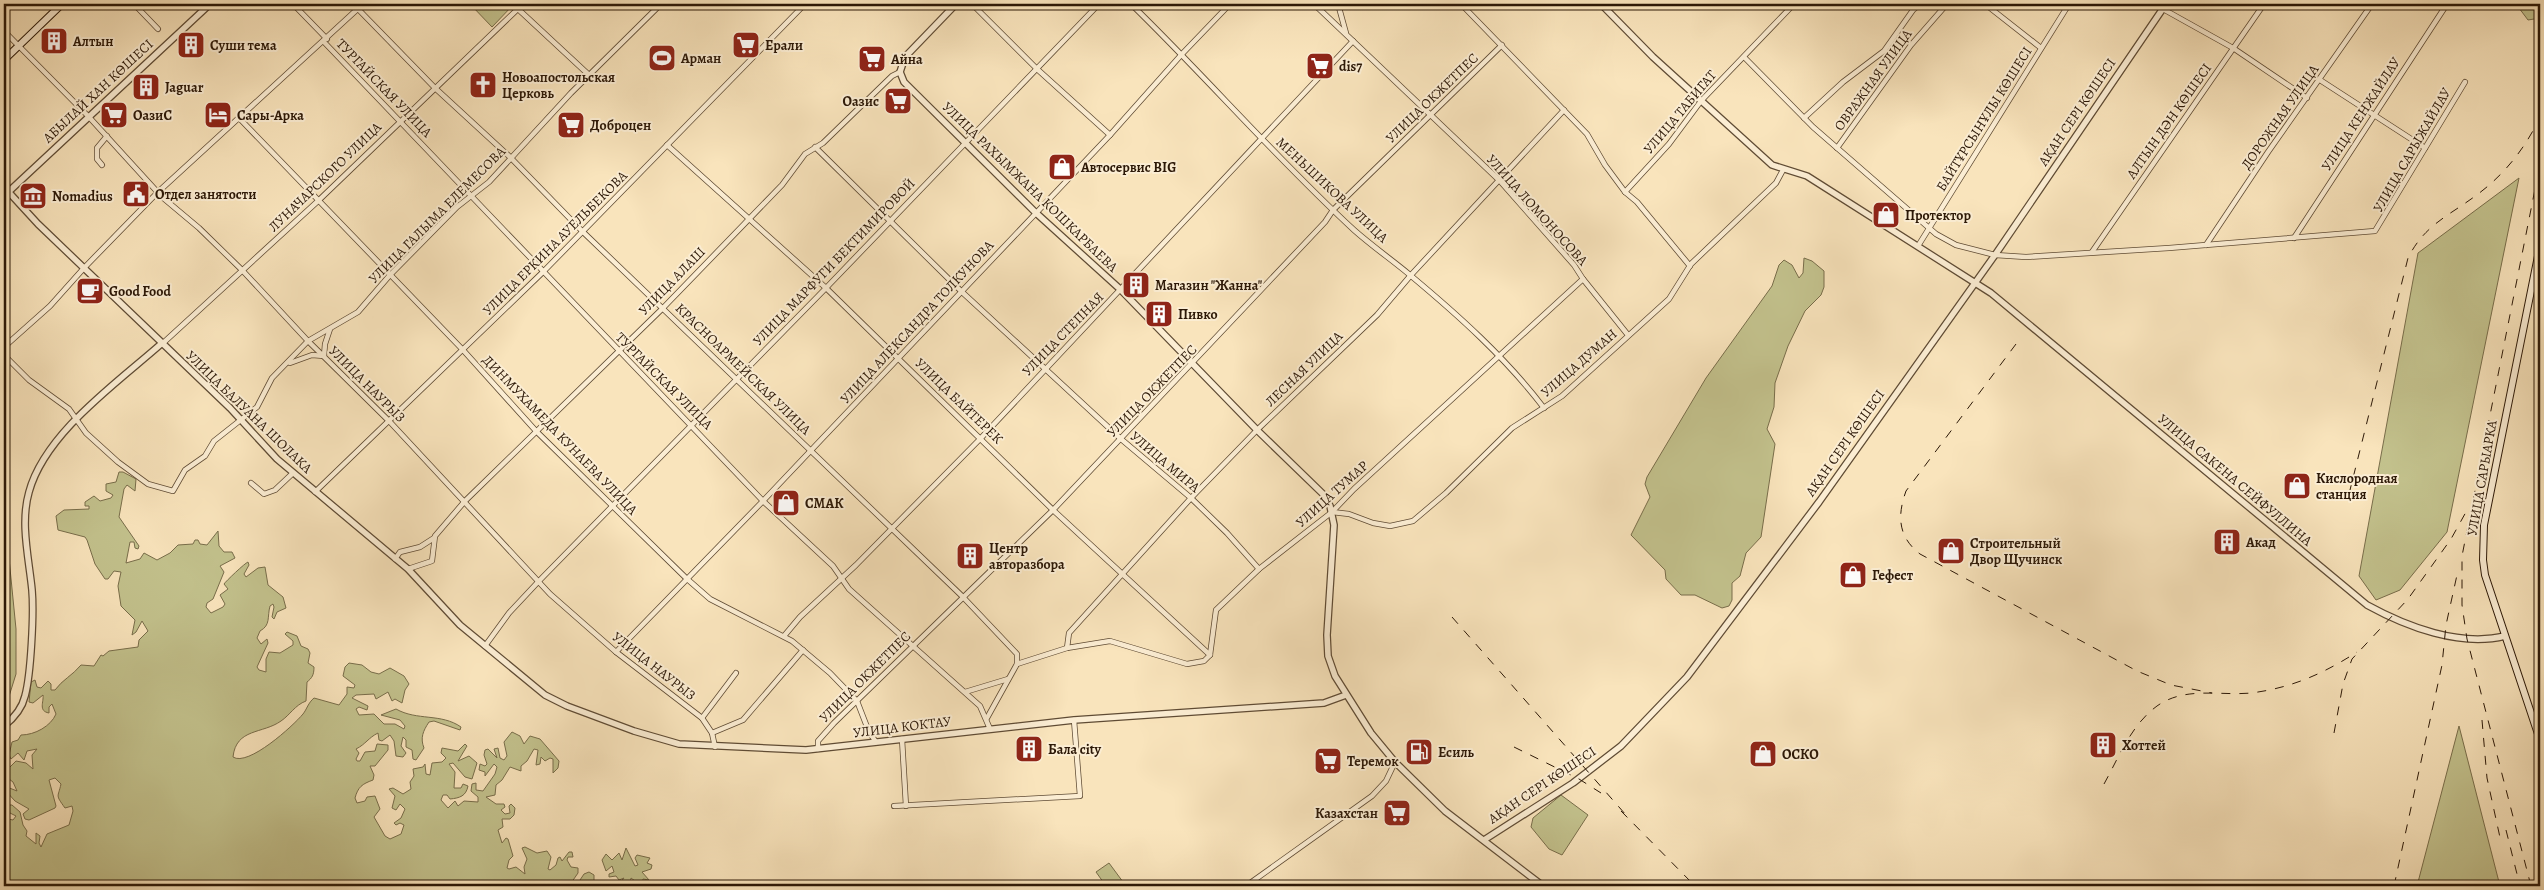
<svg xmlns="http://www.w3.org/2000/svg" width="2544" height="890" viewBox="0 0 2544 890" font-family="Alegreya,serif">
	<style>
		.green { fill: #c3c28d; stroke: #786d4a }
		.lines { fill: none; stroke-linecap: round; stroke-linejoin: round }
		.minor-casing { stroke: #5f4b34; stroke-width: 6 }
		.tertiary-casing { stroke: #5f4b34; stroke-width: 8 }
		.secondary-casing { stroke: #2c1807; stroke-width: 8 }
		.minor { stroke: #fbedd3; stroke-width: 4.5 }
		.tertiary { stroke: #fbedd3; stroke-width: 5.5 }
		.secondary { stroke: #fbedd3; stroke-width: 6 }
		.rail { stroke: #2c1807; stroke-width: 1; stroke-dasharray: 9 9; stroke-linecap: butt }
		.labels { text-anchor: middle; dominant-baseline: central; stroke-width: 4; stroke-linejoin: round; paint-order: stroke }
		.poi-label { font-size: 14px; font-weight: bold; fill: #2c1807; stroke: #fbedd3; text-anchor: start }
		.street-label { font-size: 14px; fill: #2c1807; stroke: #fbedd3 }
	</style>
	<rect width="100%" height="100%" fill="#f9e4bc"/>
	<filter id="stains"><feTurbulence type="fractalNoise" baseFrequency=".004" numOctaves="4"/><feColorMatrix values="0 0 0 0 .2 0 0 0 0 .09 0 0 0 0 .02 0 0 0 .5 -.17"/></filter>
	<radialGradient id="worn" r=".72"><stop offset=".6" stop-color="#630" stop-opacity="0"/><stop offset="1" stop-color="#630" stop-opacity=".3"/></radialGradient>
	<g class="green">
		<polygon points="470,4 514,4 492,27"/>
		<polygon points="2516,4 2540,4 2540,18 2528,20"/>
		<polygon points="2519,178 2447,532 2400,590 2376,600 2359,576 2418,253"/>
		<polygon points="1804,258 1812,261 1824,271 1824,287 1821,295 1805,311 1788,346 1775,383 1774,407 1767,429 1775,444 1761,537 1746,553 1740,576 1732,583 1732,600 1729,606 1722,608 1695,595 1681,595 1666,579 1665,570 1631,535 1650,497 1645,484 1647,477 1706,378 1772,286 1779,265 1784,260 1792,265 1799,278 1803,273"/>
		<path d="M119,472H123L136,479L135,491L127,485L124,489L119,517L139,546L138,549L135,548L134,542H130L126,563L140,559L144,553L157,560L170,553L178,545L193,544L195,540H198L200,544L207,545L218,531L219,546L224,552H232L235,558L220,566L224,572L213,599L207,603L206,607L211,613L223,607L225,604L220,595L228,589L224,584C226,581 245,563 248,562L249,565L244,574L246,577L258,568L265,567L268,585L283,597L286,608L277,612L274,619L272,617L274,607L273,604L270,606C267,617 271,625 260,631L257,638L261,644L267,639L268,643L257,667L259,670L266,672V659L269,652L280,653L293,645V641L285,634L287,632L297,636L301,646L308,649L310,653L308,663L314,667C314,675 312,678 307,682L306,701C295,705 290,715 281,721C263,734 236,728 233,757C248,767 293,726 303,714C307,709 308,703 314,698L339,705L347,694V687L354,688L355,685L343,676L345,667L349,663L362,665L371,672L379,674L390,668L404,676L409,684L405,690L402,703L395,699L392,701L388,692L376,699L374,694L356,695L352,698L368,706L367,710L359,707L356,709L359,715L374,714L384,724H395L404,729L405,726L400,720L381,715L396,709C417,721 441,713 461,727L460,730L434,721L429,722C423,731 420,738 424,748L416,760L413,759L412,750L406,747V740L403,737L401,746L406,753L403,757L396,756L394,741L390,735L382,741L379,740L378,733C368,738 366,744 356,749L359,753L356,759L357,761H360L365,752L375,751L377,744L388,745V750L375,766H370L374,775L373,780C362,784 358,787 355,798L357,803L365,801L367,797L375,796L380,809L374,817L385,836L390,839L401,834L404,825L400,823L396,825L394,823L401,818L405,809L400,804L396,810L392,808L395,796L389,789L393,788L403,794L411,789L410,782L414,776L413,769L423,767L425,764L426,774L430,775L432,763L442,762L446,758L441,753L442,748L458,751L465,744L467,746L458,761L469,756L477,763L472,779L465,777L453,763L449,764L455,772L454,788H461L463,784L468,786C466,796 460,798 450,799L447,795H443L441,800L448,808L455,801L458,806L464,801L478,802V797L471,791L472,784L476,783V790L483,791L495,774L497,767L494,764L485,776V772L479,770L480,764L485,766L487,764L484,755L485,750L488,749L497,758L494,749L498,748L500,758L504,760L507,756L504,742L512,732L520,736L524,744L530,736L540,739L559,761L558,768L553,773V759L550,758L545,761L541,757L540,764L536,765L538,750L534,749L527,761L521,766V771L510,767L502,780L496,785L495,795L486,797L496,804H504L505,807L501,810L505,814L510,813L509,806L511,804L515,808L514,815L510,819H502L503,827L498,830L502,843L506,838L508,839L513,856L509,860L507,868L509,869L516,867L525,874L524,867L527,859L522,848L525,847L537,853L547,851L551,857L548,869L550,870L556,865L558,858L560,857L562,861L569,852H572L573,857H568L567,860L571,867L578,868V873L569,886H4V812L8,819L13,820L16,816L8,812L6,805H12L20,812L23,825L27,831L26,836L36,844V833L40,836L39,843L41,847L47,834L69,825L73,811L72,806L65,808C55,794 58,798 61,784L55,778L49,780L56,806L55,808L29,820L25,819L23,814L29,809L15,801L5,790L7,787L17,791L13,782L5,776L6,771L16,761L26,763L33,769L32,755L37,749L27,751L24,760L18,753L11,759L9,755L12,742L18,740L21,735C35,735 51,726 56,714L52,704L49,707V713C38,711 44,702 43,695L33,703L29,702L31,682L35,680L37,687L41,688L48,681L51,684V690H55C62,680 73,675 81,665L94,666L101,655L103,656L109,651L138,647L139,640L148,631L142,621L136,632L132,635L135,620L121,606L118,586L121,572L114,571L108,579H105L95,564L87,540L85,537L58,530L56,516L64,510L89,509V506H85V502L94,496L100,501L111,498L113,495L106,491V484L116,482Z"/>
		<polygon points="4,508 16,629 16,674 6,706 4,707"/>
		<polygon points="2459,726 2500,886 2417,886"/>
		<polygon points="1561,795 1588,815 1562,855 1549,849 1531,827 1533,818"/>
		<polygon points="626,848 635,866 638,865 635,858 637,855 650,858 647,863 652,865 651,869 642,872 649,880 643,879 642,886 636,886 639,881 635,881 631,878 630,886 617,886 624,878 619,880 616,876 609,877 609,874 614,872 612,866 606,871 602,860 606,854 612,860 619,853 622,860"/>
		<polygon points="1109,863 1126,886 1106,886 1096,872"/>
		<polygon points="589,872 594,875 594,886 576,886 584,874"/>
	</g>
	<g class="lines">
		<defs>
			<g id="minor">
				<polyline points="134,4 158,29"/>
				<polyline points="293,4 327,39"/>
				<polyline points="972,4 1037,69 1110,135"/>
				<path d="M1131,4C1207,78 1276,158 1354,230C1372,246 1392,260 1410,275C1458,315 1506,358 1544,408"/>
				<polyline points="1314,4 1500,181 1574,265 1583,279 1628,335"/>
				<polyline points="1338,4 1346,33"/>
				<polyline points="1461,4 1587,134 1605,165 1625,192 1637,202 1690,266"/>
				<polyline points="1985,4 2041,48"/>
				<polyline points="2154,4 2233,48 2307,98"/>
				<polyline points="358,9 435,88 510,157 582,231 962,596 1017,654 1017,664"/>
				<polyline points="518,9 589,75"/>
				<polyline points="4,31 89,117 162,197 199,228 242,270 308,341 390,422 550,594 616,652 702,718 712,733 715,747"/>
				<polyline points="324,42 763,501 833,566 849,589 980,706 990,729"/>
				<polyline points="1744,57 1813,127 1936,234 1956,245 1995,255 2026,257 2169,248 2375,231 2465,82"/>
				<polyline points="2320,80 2425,148"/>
				<polyline points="1804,118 1843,82 1884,51 1913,10 1920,4"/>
				<polyline points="240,119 463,350 536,431 686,578 710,599 792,641 830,673 857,701 869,732 876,742"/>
				<polyline points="667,145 826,288 1053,510 1210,655"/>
				<polyline points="815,147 962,292 1121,439 1191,498 1227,533 1259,569"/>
				<polyline points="1837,148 1911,45 1947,4"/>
				<polyline points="102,165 97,159 97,148 107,136"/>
				<polyline points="1625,192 1669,144 1701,101 1794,4"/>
				<polyline points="2294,238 2447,4"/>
				<polyline points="2206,245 2268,152 2372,4"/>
				<polyline points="1918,246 2069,4"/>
				<polyline points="2092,252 2264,4"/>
				<polyline points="162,344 318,201 523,4"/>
				<polyline points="4,347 50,306 84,268 158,192 363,4"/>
				<polyline points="4,355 29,380 69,409 86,433 118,462 148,484 173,491 185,470 205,456 214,441 257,407 272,378 308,341 358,312 390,275 457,207 489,182 571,93 661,4"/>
				<polyline points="290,363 312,355 324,356 325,344 330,329"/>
				<polyline points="251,483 264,494 275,490 293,473"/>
				<polyline points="315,492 543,272 805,4"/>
				<polyline points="1332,512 1349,514 1373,523 1390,526 1413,521 1446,493 1512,428 1562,396 1669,299 1691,264 1776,183 1783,170"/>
				<polyline points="395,559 400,552 420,547 434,538"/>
				<polyline points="408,569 432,561 435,536 465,501 663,308 782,185 805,154 823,143 892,76 900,72"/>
				<polyline points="784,636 800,617 856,565 981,438 1353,41"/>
				<polyline points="485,646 509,613 538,582 826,288 1099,4"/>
				<polyline points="1067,648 1069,633 1191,498 1257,430 1377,315 1411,275 1564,110"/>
				<polyline points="616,652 763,501 1110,135 1182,54 1230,4"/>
				<polyline points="965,692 1008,679"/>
				<polyline points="702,718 736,673"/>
				<polyline points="987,718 1017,664 1067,648 1110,641 1187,664 1204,661 1210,655 1216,610 1259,569 1332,512 1354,489 1583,279"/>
				<polyline points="712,733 743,720 803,650"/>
				<polyline points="902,739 906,806"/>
				<polyline points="818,749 818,741 834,723 1053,510 1325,222 1333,210 1502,45"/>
				<polyline points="894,806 1080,796 1074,720"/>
				<polyline points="1246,886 1372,796 1386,781 1395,762"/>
			</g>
			<g id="tertiary">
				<polyline points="956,4 905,57 900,72 904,82 1035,212 1121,290 1257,430 1323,494 1330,506 1334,525 1327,635 1328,656 1335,676 1371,733 1395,762 1445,811 1543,886"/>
				<path d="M1601,4L1653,57L1772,165L1807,176L1991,293L2367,605C2407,627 2460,647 2505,636"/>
				<polyline points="4,187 38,224 230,408 277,459 408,569 460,625 545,695 567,706 634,731 679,744 806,750 1074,720 1324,703 1346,695"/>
				<polyline points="4,196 210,4"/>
				<path d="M4,726C14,718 22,709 25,696C31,674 34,613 32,590C29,559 20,523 29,492C45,433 117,383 161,344"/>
				<polyline points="1484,840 1573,783 1621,746 1687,677 1819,502 1995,255 2166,4"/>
			</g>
			<g id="secondary">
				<polyline points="4,60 62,4"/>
				<polyline points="2540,246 2484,525 2483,560 2485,575 2540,740"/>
			</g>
		</defs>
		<use href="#minor" class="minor-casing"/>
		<use href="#tertiary" class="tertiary-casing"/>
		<use href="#secondary" class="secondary-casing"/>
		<use href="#minor" class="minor"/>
		<use href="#tertiary" class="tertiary"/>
		<use href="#secondary" class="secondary"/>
		<g class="rail">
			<path d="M2016,344L1906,491C1897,516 1898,537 1920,554L2137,671L2171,685L2212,693"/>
			<path d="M2349,494L2408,258C2425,224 2449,216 2478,194C2505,174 2526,147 2540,117"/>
			<polyline points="1452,617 1626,815"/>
			<polyline points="2482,720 2487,778 2501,842"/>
			<polyline points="2334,733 2343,684 2352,659 2408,599 2451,539 2466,512"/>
			<polyline points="1514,747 1579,779 1601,793"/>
			<path d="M2104,784C2119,757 2131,725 2157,706C2185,686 2220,696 2251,693C2291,688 2323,674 2357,652"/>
			<polyline points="1621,811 1695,886"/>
			<polyline points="2506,830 2520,886"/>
			<polyline points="2394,886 2442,665 2446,625 2457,575"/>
			<polyline points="2531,886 2467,639 2462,605 2462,556 2540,164"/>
		</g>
	</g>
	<defs>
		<symbol id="building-square" viewBox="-11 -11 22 22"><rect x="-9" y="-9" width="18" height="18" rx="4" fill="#8f2418" stroke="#fbedd3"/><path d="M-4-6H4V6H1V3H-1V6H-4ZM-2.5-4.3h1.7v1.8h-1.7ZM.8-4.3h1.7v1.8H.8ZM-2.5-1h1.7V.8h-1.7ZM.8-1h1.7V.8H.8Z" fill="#fff"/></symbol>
		<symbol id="supermarket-square" viewBox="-11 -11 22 22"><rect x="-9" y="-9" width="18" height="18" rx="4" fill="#8f2418" stroke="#fbedd3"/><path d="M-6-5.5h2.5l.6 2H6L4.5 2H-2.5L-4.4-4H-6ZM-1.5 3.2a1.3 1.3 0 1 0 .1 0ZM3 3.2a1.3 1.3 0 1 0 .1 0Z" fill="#fff"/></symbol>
		<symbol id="stadium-square" viewBox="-11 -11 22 22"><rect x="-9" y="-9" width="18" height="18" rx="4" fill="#8f2418" stroke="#fbedd3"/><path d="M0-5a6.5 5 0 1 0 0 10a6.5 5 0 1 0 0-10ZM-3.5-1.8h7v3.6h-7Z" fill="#fff"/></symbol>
		<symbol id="church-square" viewBox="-11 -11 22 22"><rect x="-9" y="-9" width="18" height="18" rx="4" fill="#8f2418" stroke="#fbedd3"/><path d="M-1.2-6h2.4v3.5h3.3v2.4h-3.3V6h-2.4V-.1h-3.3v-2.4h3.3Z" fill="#fff"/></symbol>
		<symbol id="hotel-square" viewBox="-11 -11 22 22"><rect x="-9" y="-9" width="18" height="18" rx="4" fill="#8f2418" stroke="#fbedd3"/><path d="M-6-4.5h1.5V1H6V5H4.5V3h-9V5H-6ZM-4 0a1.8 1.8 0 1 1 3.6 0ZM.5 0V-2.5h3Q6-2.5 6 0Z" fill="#fff"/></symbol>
		<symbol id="shop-square" viewBox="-11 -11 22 22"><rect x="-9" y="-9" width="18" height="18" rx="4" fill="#8f2418" stroke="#fbedd3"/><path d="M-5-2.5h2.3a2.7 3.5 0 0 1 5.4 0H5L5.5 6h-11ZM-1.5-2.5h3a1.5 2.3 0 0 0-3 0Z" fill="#fff"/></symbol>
		<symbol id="civic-square" viewBox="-11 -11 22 22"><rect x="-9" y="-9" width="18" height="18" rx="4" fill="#8f2418" stroke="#fbedd3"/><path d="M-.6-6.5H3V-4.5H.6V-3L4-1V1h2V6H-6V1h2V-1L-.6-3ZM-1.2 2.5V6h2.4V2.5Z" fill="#fff"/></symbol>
		<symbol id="museum-square" viewBox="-11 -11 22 22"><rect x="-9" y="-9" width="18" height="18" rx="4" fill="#8f2418" stroke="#fbedd3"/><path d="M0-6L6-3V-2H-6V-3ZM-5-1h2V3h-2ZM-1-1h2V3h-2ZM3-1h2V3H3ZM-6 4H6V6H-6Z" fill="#fff"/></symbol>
		<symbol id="cafe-square" viewBox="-11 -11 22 22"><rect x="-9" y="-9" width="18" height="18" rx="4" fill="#8f2418" stroke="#fbedd3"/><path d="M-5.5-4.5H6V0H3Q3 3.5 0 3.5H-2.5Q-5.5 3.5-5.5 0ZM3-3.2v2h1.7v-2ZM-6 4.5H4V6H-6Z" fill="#fff"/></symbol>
		<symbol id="fuel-square" viewBox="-11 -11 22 22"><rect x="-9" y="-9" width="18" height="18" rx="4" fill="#8f2418" stroke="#fbedd3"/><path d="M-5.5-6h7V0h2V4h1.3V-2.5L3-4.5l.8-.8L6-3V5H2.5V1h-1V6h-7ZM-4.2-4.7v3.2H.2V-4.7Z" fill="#fff"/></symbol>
	</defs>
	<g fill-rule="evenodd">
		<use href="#building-square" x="38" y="25" width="32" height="32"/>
		<use href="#building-square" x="175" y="29" width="32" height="32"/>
		<use href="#supermarket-square" x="730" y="29" width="32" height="32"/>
		<use href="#stadium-square" x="646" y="42" width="32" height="32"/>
		<use href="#supermarket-square" x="856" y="43" width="32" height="32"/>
		<use href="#supermarket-square" x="1304" y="50" width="32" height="32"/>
		<use href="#church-square" x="467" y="69" width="32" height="32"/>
		<use href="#building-square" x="130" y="71" width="32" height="32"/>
		<use href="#supermarket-square" x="882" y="85" width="32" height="32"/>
		<use href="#supermarket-square" x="98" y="99" width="32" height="32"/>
		<use href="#hotel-square" x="202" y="99" width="32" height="32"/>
		<use href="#supermarket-square" x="555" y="109" width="32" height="32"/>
		<use href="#shop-square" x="1046" y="151" width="32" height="32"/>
		<use href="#civic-square" x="120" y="178" width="32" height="32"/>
		<use href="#museum-square" x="17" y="180" width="32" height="32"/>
		<use href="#shop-square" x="1870" y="199" width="32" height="32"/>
		<use href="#building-square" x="1120" y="269" width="32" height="32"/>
		<use href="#cafe-square" x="74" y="275" width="32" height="32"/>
		<use href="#building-square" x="1143" y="298" width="32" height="32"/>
		<use href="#shop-square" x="2281" y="470" width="32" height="32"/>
		<use href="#shop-square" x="770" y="487" width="32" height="32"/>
		<use href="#building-square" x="2211" y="526" width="32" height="32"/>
		<use href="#shop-square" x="1935" y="535" width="32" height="32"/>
		<use href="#building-square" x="954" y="540" width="32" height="32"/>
		<use href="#shop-square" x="1837" y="559" width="32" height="32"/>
		<use href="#building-square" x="2087" y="729" width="32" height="32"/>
		<use href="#building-square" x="1013" y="733" width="32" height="32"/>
		<use href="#fuel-square" x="1403" y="736" width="32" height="32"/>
		<use href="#shop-square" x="1747" y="738" width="32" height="32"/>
		<use href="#supermarket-square" x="1312" y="745" width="32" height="32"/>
		<use href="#supermarket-square" x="1381" y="797" width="32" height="32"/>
	</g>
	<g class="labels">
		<g class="poi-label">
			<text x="73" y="41">Алтын</text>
			<text x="210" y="45">Суши тема</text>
			<text x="765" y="45">Ерали</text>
			<text x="681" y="58">Арман</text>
			<text x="891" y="59">Айна</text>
			<text x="1339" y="66">dis7</text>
			<text x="502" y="77">Новоапостольская<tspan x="502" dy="16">Церковь</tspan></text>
			<text x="165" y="87">Jaguar</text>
			<text x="879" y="101" text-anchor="end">Оазис</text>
			<text x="133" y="115">ОазиС</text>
			<text x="237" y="115">Сары-Арка</text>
			<text x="590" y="125">Доброцен</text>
			<text x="1081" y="167">Автосервис BIG</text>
			<text x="155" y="194">Отдел занятости</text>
			<text x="52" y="196">Nomadius</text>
			<text x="1905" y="215">Протектор</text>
			<text x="1155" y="285">Магазин "Жанна"</text>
			<text x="109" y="291">Good Food</text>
			<text x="1178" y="314">Пивко</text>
			<text x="2316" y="478">Кислородная<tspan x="2316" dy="16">станция</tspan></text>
			<text x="805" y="503">СМАК</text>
			<text x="2246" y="542">Акад</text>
			<text x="1970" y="543">Строительный<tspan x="1970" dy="16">Двор Щучинск</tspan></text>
			<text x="989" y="548">Центр<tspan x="989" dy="16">авторазбора</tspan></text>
			<text x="1872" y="575">Гефест</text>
			<text x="2122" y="745">Хоттей</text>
			<text x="1048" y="749">Бала city</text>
			<text x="1438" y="752">Есиль</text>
			<text x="1782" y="754">ОСКО</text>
			<text x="1347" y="761">Теремок</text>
			<text x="1378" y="813" text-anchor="end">Казахстан</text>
		</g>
		<g class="street-label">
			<text transform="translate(1873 80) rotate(-54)">ОВРАЖНАЯ УЛИЦА</text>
			<text transform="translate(384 88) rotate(46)">ТУРГАЙСКАЯ УЛИЦА</text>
			<text transform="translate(98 91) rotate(-43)">АБЫЛАЙ ХАН КӨШЕСІ</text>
			<text transform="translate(1432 98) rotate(-44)">УЛИЦА ОКЖЕТПЕС</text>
			<text transform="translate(1680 112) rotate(-50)">УЛИЦА ТАБИГАТ</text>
			<text transform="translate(2077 112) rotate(-56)">АҚАН СЕРІ КӨШЕСІ</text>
			<text transform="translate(2361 114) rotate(-57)">УЛИЦА КЕНЖАЙЛАУ</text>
			<text transform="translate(2280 117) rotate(-55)">ДОРОЖНАЯ УЛИЦА</text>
			<text transform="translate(1984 119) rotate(-58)">БАЙТҰРСЫНҰЛЫ КӨШЕСІ</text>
			<text transform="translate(2169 121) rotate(-55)">АЛТЫН ДӘН КӨШЕСІ</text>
			<text transform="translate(2412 150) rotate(-60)">УЛИЦА САРЫЖАЙЛАУ</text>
			<text transform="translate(325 177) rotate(-44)">ЛУНАЧАРСКОГО УЛИЦА</text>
			<text transform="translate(1030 187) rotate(44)">УЛИЦА РАХЫМЖАНА КОШКАРБАЕВА</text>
			<text transform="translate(1332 190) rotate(43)">МЕНЬШИКОВА УЛИЦА</text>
			<text transform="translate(1537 210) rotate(48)">УЛИЦА ЛОМОНОСОВА</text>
			<text transform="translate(437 215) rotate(-45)">УЛИЦА ГАЛЫМА ЕЛЕМЕСОВА</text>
			<text transform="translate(555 243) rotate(-45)">УЛИЦА ЕРКИНА АУЕЛЬБЕКОВА</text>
			<text transform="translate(834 262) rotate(-46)">УЛИЦА МАРФУГИ БЕКТИМИРОВОЙ</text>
			<text transform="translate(672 281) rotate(-46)">УЛИЦА АЛАШ</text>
			<text transform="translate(917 322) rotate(-47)">УЛИЦА АЛЕКСАНДРА ТОЛКУНОВА</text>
			<text transform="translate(1063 334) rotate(-46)">УЛИЦА СТЕПНАЯ</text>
			<text transform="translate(1579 363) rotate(-41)">УЛИЦА ДУМАН</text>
			<text transform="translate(743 369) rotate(44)">КРАСНОАРМЕЙСКАЯ УЛИЦА</text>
			<text transform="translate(1304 369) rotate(-44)">ЛЕСНАЯ УЛИЦА</text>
			<text transform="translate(664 381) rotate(45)">ТУРГАЙСКАЯ УЛИЦА</text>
			<text transform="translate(367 384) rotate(45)">УЛИЦА НАУРЫЗ</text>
			<text transform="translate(1152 391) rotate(-46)">УЛИЦА ОКЖЕТПЕС</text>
			<text transform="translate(959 401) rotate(44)">УЛИЦА БАЙТЕРЕК</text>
			<text transform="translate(249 412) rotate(44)">УЛИЦА БАЛУАНА ШОЛАКА</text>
			<text transform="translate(560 435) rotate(46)">ДИНМУХАМЕДА КУНАЕВА УЛИЦА</text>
			<text transform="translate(1845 443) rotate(-55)">АҚАН СЕРІ КӨШЕСІ</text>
			<text transform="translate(1165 462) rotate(40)">УЛИЦА МИРА</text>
			<text transform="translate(2482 478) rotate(-80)">УЛИЦА САРЫАРКА</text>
			<text transform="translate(2235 480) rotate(40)">УЛИЦА САКЕНА СЕЙФУЛЛИНА</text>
			<text transform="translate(1332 494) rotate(-42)">УЛИЦА ТУМАР</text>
			<text transform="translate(654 666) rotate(38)">УЛИЦА НАУРЫЗ</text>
			<text transform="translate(865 677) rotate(-45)">УЛИЦА ОКЖЕТПЕС</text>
			<text transform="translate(902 727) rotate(-7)">УЛИЦА КОКТАУ</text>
			<text transform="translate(1542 785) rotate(-34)">АҚАН СЕРІ КӨШЕСІ</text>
		</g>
	</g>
	<rect width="2544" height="890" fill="none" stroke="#f9e4bc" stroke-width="20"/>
	<rect x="5" y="5" width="2534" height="880" fill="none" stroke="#2c1807" stroke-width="2.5"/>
	<rect x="10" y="10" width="2524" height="870" fill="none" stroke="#2c1807"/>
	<rect width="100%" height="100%" filter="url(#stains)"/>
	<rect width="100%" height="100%" fill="url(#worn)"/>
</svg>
